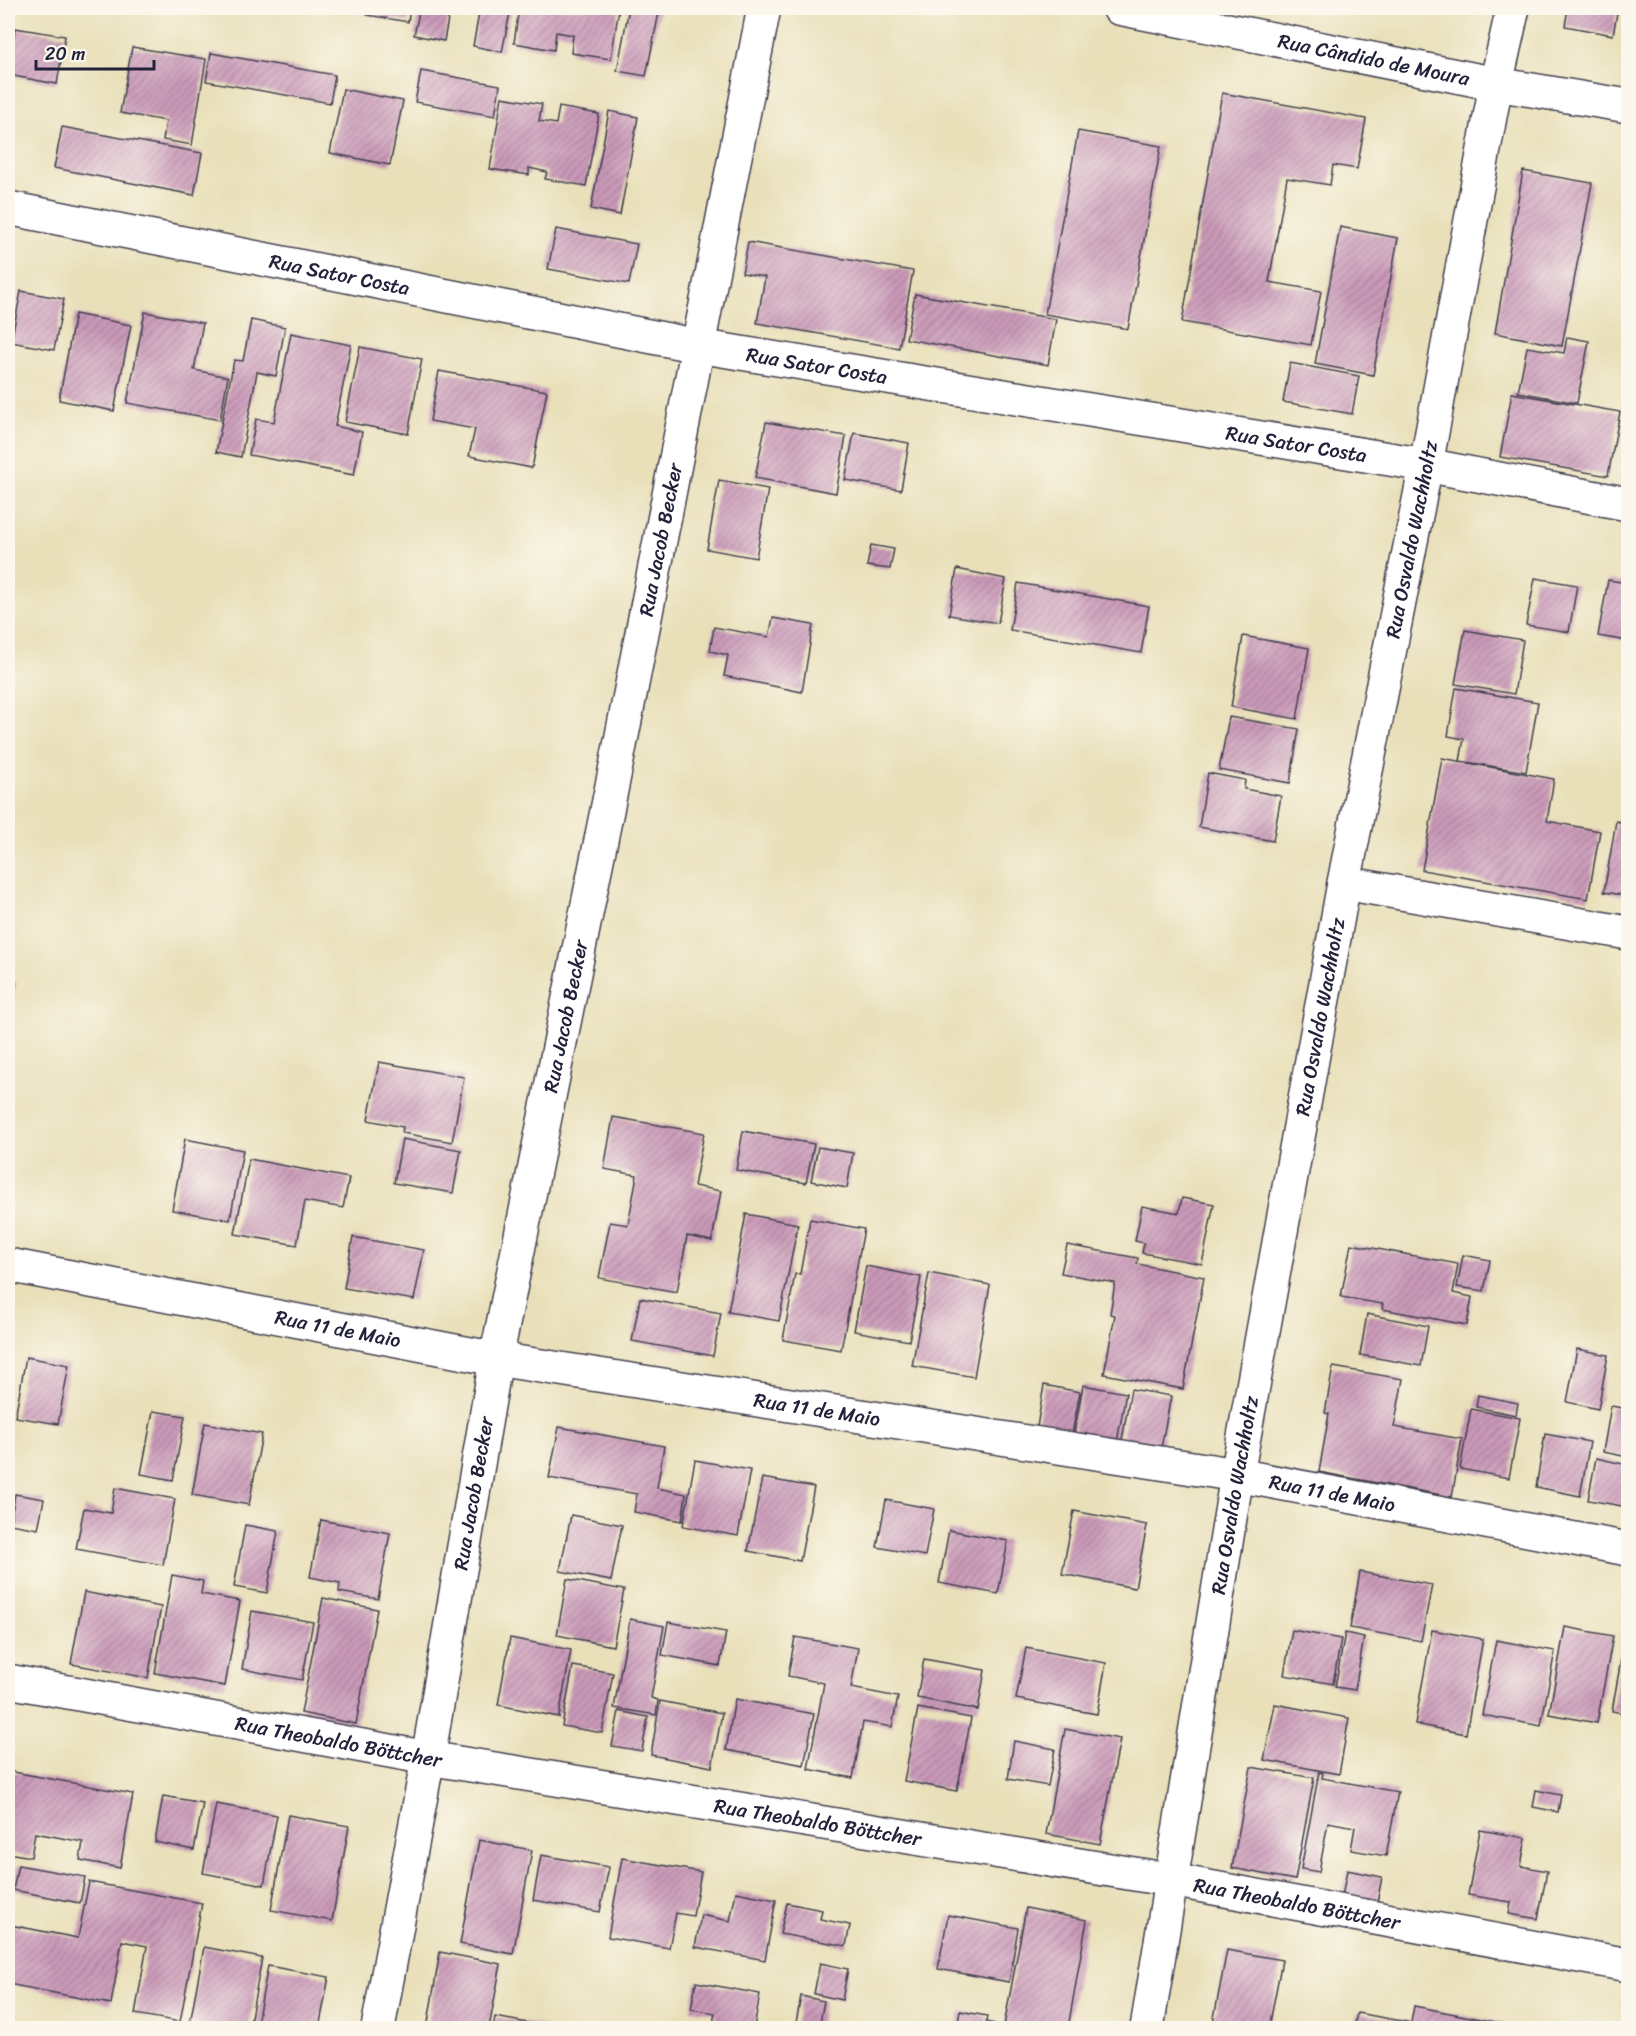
<svg xmlns="http://www.w3.org/2000/svg" width="1636" height="2036" viewBox="0 0 1636 2036" font-family="Sriracha,sans-serif">
	<style>
		.building { fill: url(#building-hatch) }
		.lines { fill: none; stroke-linecap: round; stroke-linejoin: round }
		.street-casing { stroke: #403e4e; stroke-width: 36 }
		.street { stroke: #fff; stroke-width: 33 }
		.labels { text-anchor: middle; dominant-baseline: central; stroke-width: 4.5; stroke-linejoin: round; paint-order: stroke }
		.street-label { font-size: 20px; fill: #22223b; stroke: #fbf7ec }
	</style>
	<defs>
		<pattern id="building-hatch" width="6" height="6" patternUnits="userSpaceOnUse" patternTransform="scale(1.5)"><rect width="6" height="6" fill="#cb9ab9"/><path d="M-1 1l2-2M0 6l6-6M5 7l2-2" fill="none" stroke="#a47d98"/></pattern>
	</defs>
	<rect width="100%" height="100%" fill="#fbf7ec"/>
	<filter id="ink" filterUnits="userSpaceOnUse"><feTurbulence type="fractalNoise" baseFrequency=".0167" numOctaves="2"/><feDisplacementMap in="SourceGraphic" scale="12" xChannelSelector="R" yChannelSelector="G"/><feConvolveMatrix kernelMatrix="1 2 1 2 8 2 1 2 1" color-interpolation-filters="sRGB"/></filter>
	<filter id="wash" filterUnits="userSpaceOnUse"><feTurbulence type="fractalNoise" baseFrequency=".008" numOctaves="4" result="noise"/><feDisplacementMap in="SourceGraphic" scale="24" xChannelSelector="R" yChannelSelector="G"/><feGaussianBlur stdDeviation="1.35" result="paint"/><feColorMatrix in="noise" values="0 0 0 0 0 0 0 0 0 0 0 0 0 0 0 0 0 1.4 0 .05"/><feComposite in="paint" operator="in"/></filter>
	<g filter="url(#wash)">
		<rect width="100%" height="100%" fill="#e9e0ba"/>
		<g id="blocks">
			<g class="building">
				<polygon points="326,8 351,8 350,12"/>
				<polygon points="368,8 410,8 408,22 367,15"/>
				<polygon points="420,8 450,8 444,41 414,35"/>
				<polygon points="480,8 511,8 502,52 473,46"/>
				<polygon points="519,8 619,8 611,59 571,53 573,35 556,32 554,50 514,43"/>
				<polygon points="629,8 660,8 646,76 617,71"/>
				<polygon points="1568,8 1618,8 1613,35 1565,26"/>
				<polygon points="15,28 65,36 57,84 8,75"/>
				<polygon points="132,47 206,59 192,145 163,140 166,121 120,113"/>
				<polygon points="211,53 335,75 330,103 206,81"/>
				<polygon points="421,71 500,85 495,116 415,102"/>
				<polygon points="343,89 403,101 390,165 330,153"/>
				<polygon points="1222,93 1366,119 1357,169 1333,165 1330,185 1287,178 1269,282 1321,291 1311,345 1182,322"/>
				<polygon points="502,97 542,104 539,121 556,124 559,107 599,114 586,186 545,179 547,172 529,168 529,175 490,169"/>
				<polygon points="609,111 638,117 620,215 591,209"/>
				<polygon points="62,127 202,153 194,195 54,168"/>
				<polygon points="1078,131 1161,146 1128,329 1045,314"/>
				<polygon points="1523,171 1592,183 1562,346 1495,333"/>
				<polygon points="1340,227 1398,238 1373,375 1315,364"/>
				<polygon points="556,229 637,244 629,284 548,269"/>
				<polygon points="748,242 913,271 899,348 757,323 765,277 742,273"/>
				<polygon points="21,291 64,299 54,350 11,342"/>
				<polygon points="915,294 1056,319 1048,365 906,339"/>
				<polygon points="145,312 203,323 194,370 228,377 220,420 127,403"/>
				<polygon points="75,314 131,325 114,411 59,400"/>
				<polygon points="251,320 285,327 276,376 257,372 241,457 216,452 234,360 243,361"/>
				<polygon points="291,333 351,345 335,426 362,432 354,475 249,455 256,419 274,422"/>
				<polygon points="1567,337 1589,341 1577,403 1518,392 1527,347 1564,353"/>
				<polygon points="360,347 422,359 408,434 345,422"/>
				<polygon points="1290,363 1359,376 1352,414 1283,402"/>
				<polygon points="439,371 547,391 532,468 469,456 475,429 430,421"/>
				<polygon points="1512,393 1620,412 1608,476 1500,457"/>
				<polygon points="766,422 846,436 836,493 755,478"/>
				<polygon points="854,433 909,443 901,490 845,480"/>
				<polygon points="719,480 768,489 756,558 707,549"/>
				<polygon points="871,545 894,549 890,569 867,566"/>
				<polygon points="957,569 1006,579 998,623 949,615"/>
				<polygon points="1535,578 1577,585 1569,632 1526,625"/>
				<polygon points="1608,580 1628,583 1628,641 1598,636"/>
				<polygon points="1018,583 1149,606 1141,653 1010,630"/>
				<polygon points="773,618 813,625 802,692 724,676 728,655 710,651 714,627 769,637"/>
				<polygon points="1465,630 1523,640 1514,694 1455,684"/>
				<polygon points="1243,636 1309,648 1297,719 1231,707"/>
				<polygon points="1456,688 1538,702 1526,772 1460,761 1464,739 1448,736"/>
				<polygon points="1229,717 1299,729 1290,783 1219,770"/>
				<polygon points="1442,758 1554,779 1547,821 1600,831 1588,899 1422,870"/>
				<polygon points="1208,773 1245,780 1244,789 1281,796 1273,841 1199,827"/>
				<polygon points="1616,821 1628,824 1628,896 1604,892"/>
				<polygon points="8,981 16,983 11,1010 8,1009"/>
				<polygon points="379,1062 464,1077 452,1142 402,1133 403,1127 368,1120"/>
				<polygon points="613,1117 704,1133 694,1186 721,1191 712,1241 687,1236 677,1292 599,1278 610,1222 628,1225 637,1175 604,1169"/>
				<polygon points="743,1131 814,1144 806,1183 736,1170"/>
				<polygon points="185,1139 243,1150 230,1220 172,1210"/>
				<polygon points="402,1139 461,1150 453,1193 394,1183"/>
				<polygon points="818,1147 853,1153 847,1188 811,1181"/>
				<polygon points="249,1159 349,1178 343,1208 305,1201 297,1245 235,1234"/>
				<polygon points="1182,1198 1214,1204 1202,1264 1142,1253 1144,1243 1135,1241 1142,1206 1179,1213"/>
				<polygon points="746,1214 798,1224 779,1321 728,1312"/>
				<polygon points="810,1219 864,1229 841,1350 783,1340 795,1274 800,1274"/>
				<polygon points="353,1237 424,1250 414,1300 344,1288"/>
				<polygon points="1351,1244 1458,1264 1453,1293 1472,1297 1467,1325 1382,1309 1383,1304 1341,1297"/>
				<polygon points="1067,1245 1138,1258 1137,1264 1204,1277 1183,1389 1104,1374 1115,1315 1110,1314 1115,1283 1061,1273"/>
				<polygon points="1463,1255 1490,1260 1484,1291 1457,1287"/>
				<polygon points="866,1266 921,1277 909,1341 854,1331"/>
				<polygon points="929,1273 990,1285 974,1377 912,1366"/>
				<polygon points="640,1298 721,1313 713,1356 632,1341"/>
				<polygon points="1367,1314 1428,1326 1421,1366 1360,1355"/>
				<polygon points="1577,1349 1608,1355 1598,1409 1567,1402"/>
				<polygon points="26,1357 69,1365 58,1424 15,1417"/>
				<polygon points="1333,1367 1403,1379 1394,1427 1462,1439 1452,1497 1319,1472 1329,1414 1325,1413"/>
				<polygon points="1044,1385 1080,1392 1072,1434 1037,1427"/>
				<polygon points="1083,1385 1126,1393 1115,1453 1072,1445"/>
				<polygon points="1131,1389 1171,1396 1161,1448 1122,1440"/>
				<polygon points="1478,1395 1518,1403 1516,1415 1476,1407"/>
				<polygon points="1611,1406 1628,1409 1628,1457 1603,1452"/>
				<polygon points="1471,1409 1520,1418 1509,1478 1460,1469"/>
				<polygon points="153,1411 185,1416 173,1480 141,1474"/>
				<polygon points="205,1423 262,1434 249,1505 192,1495"/>
				<polygon points="559,1427 664,1446 657,1488 686,1494 682,1521 634,1512 637,1494 549,1478"/>
				<polygon points="1545,1434 1590,1442 1580,1496 1536,1487"/>
				<polygon points="1596,1458 1628,1465 1628,1507 1588,1500"/>
				<polygon points="695,1460 750,1470 738,1536 683,1526"/>
				<polygon points="762,1478 814,1487 800,1561 748,1551"/>
				<polygon points="115,1488 175,1499 163,1565 76,1549 84,1508 111,1513"/>
				<polygon points="15,1494 44,1499 38,1529 10,1524"/>
				<polygon points="886,1500 934,1509 925,1556 877,1547"/>
				<polygon points="1074,1511 1147,1525 1135,1588 1062,1574"/>
				<polygon points="571,1515 622,1525 611,1581 560,1571"/>
				<polygon points="321,1520 390,1533 378,1599 339,1592 340,1583 310,1577"/>
				<polygon points="245,1525 278,1531 267,1593 234,1587"/>
				<polygon points="949,1530 1008,1541 998,1594 939,1583"/>
				<polygon points="1360,1572 1432,1585 1421,1641 1350,1628"/>
				<polygon points="172,1575 203,1581 201,1594 240,1601 225,1686 155,1673"/>
				<polygon points="567,1579 624,1590 613,1646 557,1635"/>
				<polygon points="84,1592 161,1607 148,1678 71,1664"/>
				<polygon points="323,1598 377,1609 356,1724 301,1713"/>
				<polygon points="252,1611 313,1622 302,1680 242,1669"/>
				<polygon points="630,1619 664,1626 651,1698 658,1700 656,1715 614,1708"/>
				<polygon points="668,1622 726,1632 720,1666 662,1655"/>
				<polygon points="1565,1627 1613,1636 1597,1723 1549,1714"/>
				<polygon points="1292,1630 1341,1639 1333,1684 1284,1675"/>
				<polygon points="1432,1630 1483,1639 1466,1734 1415,1724"/>
				<polygon points="1626,1631 1628,1631 1628,1714 1612,1711"/>
				<polygon points="1345,1633 1364,1637 1355,1690 1335,1687"/>
				<polygon points="795,1637 858,1648 851,1688 898,1697 892,1727 863,1722 853,1778 808,1769 824,1683 788,1676"/>
				<polygon points="510,1638 571,1650 559,1717 498,1705"/>
				<polygon points="1496,1640 1555,1651 1541,1726 1482,1715"/>
				<polygon points="1026,1648 1106,1663 1097,1714 1016,1699"/>
				<polygon points="924,1659 985,1670 978,1710 917,1698"/>
				<polygon points="573,1666 613,1673 602,1733 562,1726"/>
				<polygon points="735,1699 814,1714 804,1765 726,1750"/>
				<polygon points="660,1701 722,1713 712,1767 651,1755"/>
				<polygon points="1275,1704 1349,1718 1339,1774 1264,1760"/>
				<polygon points="918,1708 971,1718 957,1791 904,1781"/>
				<polygon points="619,1711 648,1717 642,1751 612,1746"/>
				<polygon points="1065,1729 1120,1739 1100,1844 1046,1834"/>
				<polygon points="1014,1741 1055,1749 1048,1786 1008,1779"/>
				<polygon points="1251,1767 1314,1778 1295,1880 1232,1868"/>
				<polygon points="8,1771 133,1794 120,1868 80,1860 83,1842 35,1833 31,1857 8,1853"/>
				<polygon points="1319,1772 1323,1773 1322,1778 1398,1792 1386,1856 1351,1850 1355,1827 1328,1822 1319,1872 1301,1869"/>
				<polygon points="1536,1790 1561,1795 1558,1812 1533,1807"/>
				<polygon points="163,1796 203,1803 194,1850 155,1842"/>
				<polygon points="216,1804 277,1815 264,1885 203,1873"/>
				<polygon points="288,1815 349,1826 332,1921 271,1910"/>
				<polygon points="1480,1830 1526,1838 1521,1866 1547,1871 1538,1919 1509,1914 1511,1902 1468,1895"/>
				<polygon points="479,1840 532,1850 513,1954 460,1944"/>
				<polygon points="541,1855 609,1867 600,1912 533,1900"/>
				<polygon points="622,1858 701,1872 693,1916 676,1913 669,1948 608,1937"/>
				<polygon points="18,1865 85,1877 80,1903 13,1890"/>
				<polygon points="1347,1870 1382,1877 1377,1903 1342,1897"/>
				<polygon points="89,1882 202,1903 180,2022 135,2014 147,1946 122,1941 111,2004 8,1984 8,1939 10,1925 78,1938"/>
				<polygon points="736,1892 776,1900 765,1960 695,1947 701,1915 730,1921"/>
				<polygon points="787,1903 822,1910 820,1919 850,1925 846,1946 780,1934"/>
				<polygon points="1026,1908 1087,1920 1068,2028 957,2028 960,2011 987,2016 986,2022 1004,2026"/>
				<polygon points="948,1915 1018,1928 1009,1982 938,1969"/>
				<polygon points="204,1947 262,1958 249,2028 223,2028 190,2023"/>
				<polygon points="1227,1950 1282,1960 1269,2028 1212,2028"/>
				<polygon points="440,1952 501,1964 489,2028 427,2028"/>
				<polygon points="820,1963 848,1969 842,2000 814,1994"/>
				<polygon points="268,1966 329,1977 319,2028 256,2028"/>
				<polygon points="696,1982 760,1994 754,2028 712,2028 715,2013 691,2009"/>
				<polygon points="801,1996 824,2001 819,2028 795,2028"/>
				<polygon points="1414,2006 1501,2023 1499,2028 1410,2028"/>
				<polygon points="1357,2013 1408,2022 1407,2028 1354,2028"/>
				<polygon points="495,2017 549,2027 548,2028 493,2028"/>
			</g>
		</g>
	</g>
	<g filter="url(#ink)">
		<use href="#blocks" fill-opacity="0" stroke="#403e4e" stroke-width="1.5"/>
		<g class="lines">
			<defs>
				<g id="street">
					<path id="s1" d="M1119,8L1496,84L1628,106"/>
					<path id="s2" d="M8,208L698,346L1426,465L1628,504"/>
					<polyline points="1344,883 1628,933"/>
					<path id="s3" d="M8,1265L496,1359L1237,1475L1628,1549"/>
					<path id="s4" d="M8,1681L428,1758L1171,1880L1628,1965"/>
					<path id="s5" d="M378,2028L428,1758L496,1359L618,756L764,8"/>
					<path id="s6" d="M1147,2028L1237,1475L1344,883L1426,465L1496,84L1513,8"/>
				</g>
			</defs>
			<use href="#street" class="street-casing"/>
			<use href="#street" class="street"/>
		</g>
	</g>
	<g class="labels">
		<g class="street-label">
			<text stroke="none"><textPath href="#s1" startOffset="260">Rua Cândido de Moura</textPath></text>
			<text stroke="none"><textPath href="#s2" startOffset="338">Rua Sator Costa</textPath></text>
			<text stroke="none"><textPath href="#s2" startOffset="824">Rua Sator Costa</textPath></text>
			<text stroke="none"><textPath href="#s2" startOffset="1310">Rua Sator Costa</textPath></text>
			<text stroke="none"><textPath href="#s6" startOffset="1512">Rua Osvaldo Wachholtz</textPath></text>
			<text stroke="none"><textPath href="#s5" startOffset="1515">Rua Jacob Becker</textPath></text>
			<text stroke="none"><textPath href="#s6" startOffset="1026">Rua Osvaldo Wachholtz</textPath></text>
			<text stroke="none"><textPath href="#s5" startOffset="1029">Rua Jacob Becker</textPath></text>
			<text stroke="none"><textPath href="#s3" startOffset="336">Rua 11 de Maio</textPath></text>
			<text stroke="none"><textPath href="#s3" startOffset="822">Rua 11 de Maio</textPath></text>
			<text stroke="none"><textPath href="#s3" startOffset="1344">Rua 11 de Maio</textPath></text>
			<text stroke="none"><textPath href="#s5" startOffset="543">Rua Jacob Becker</textPath></text>
			<text stroke="none"><textPath href="#s6" startOffset="540">Rua Osvaldo Wachholtz</textPath></text>
			<text stroke="none"><textPath href="#s4" startOffset="336">Rua Theobaldo Böttcher</textPath></text>
			<text stroke="none"><textPath href="#s4" startOffset="822">Rua Theobaldo Böttcher</textPath></text>
			<text stroke="none"><textPath href="#s4" startOffset="1308">Rua Theobaldo Böttcher</textPath></text>
		</g>
	</g>
	<rect width="1636" height="2036" fill="none" stroke="#fbf7ec" stroke-width="30"/>
	<path d="M36 60v9h118v-9" fill="none" stroke="#22223b" stroke-width="3"/>
	<text x="45" y="60" font-size="18" fill="#22223b" stroke="#fbf7ec" stroke-width="4.5" paint-order="stroke">20 m</text>
</svg>
